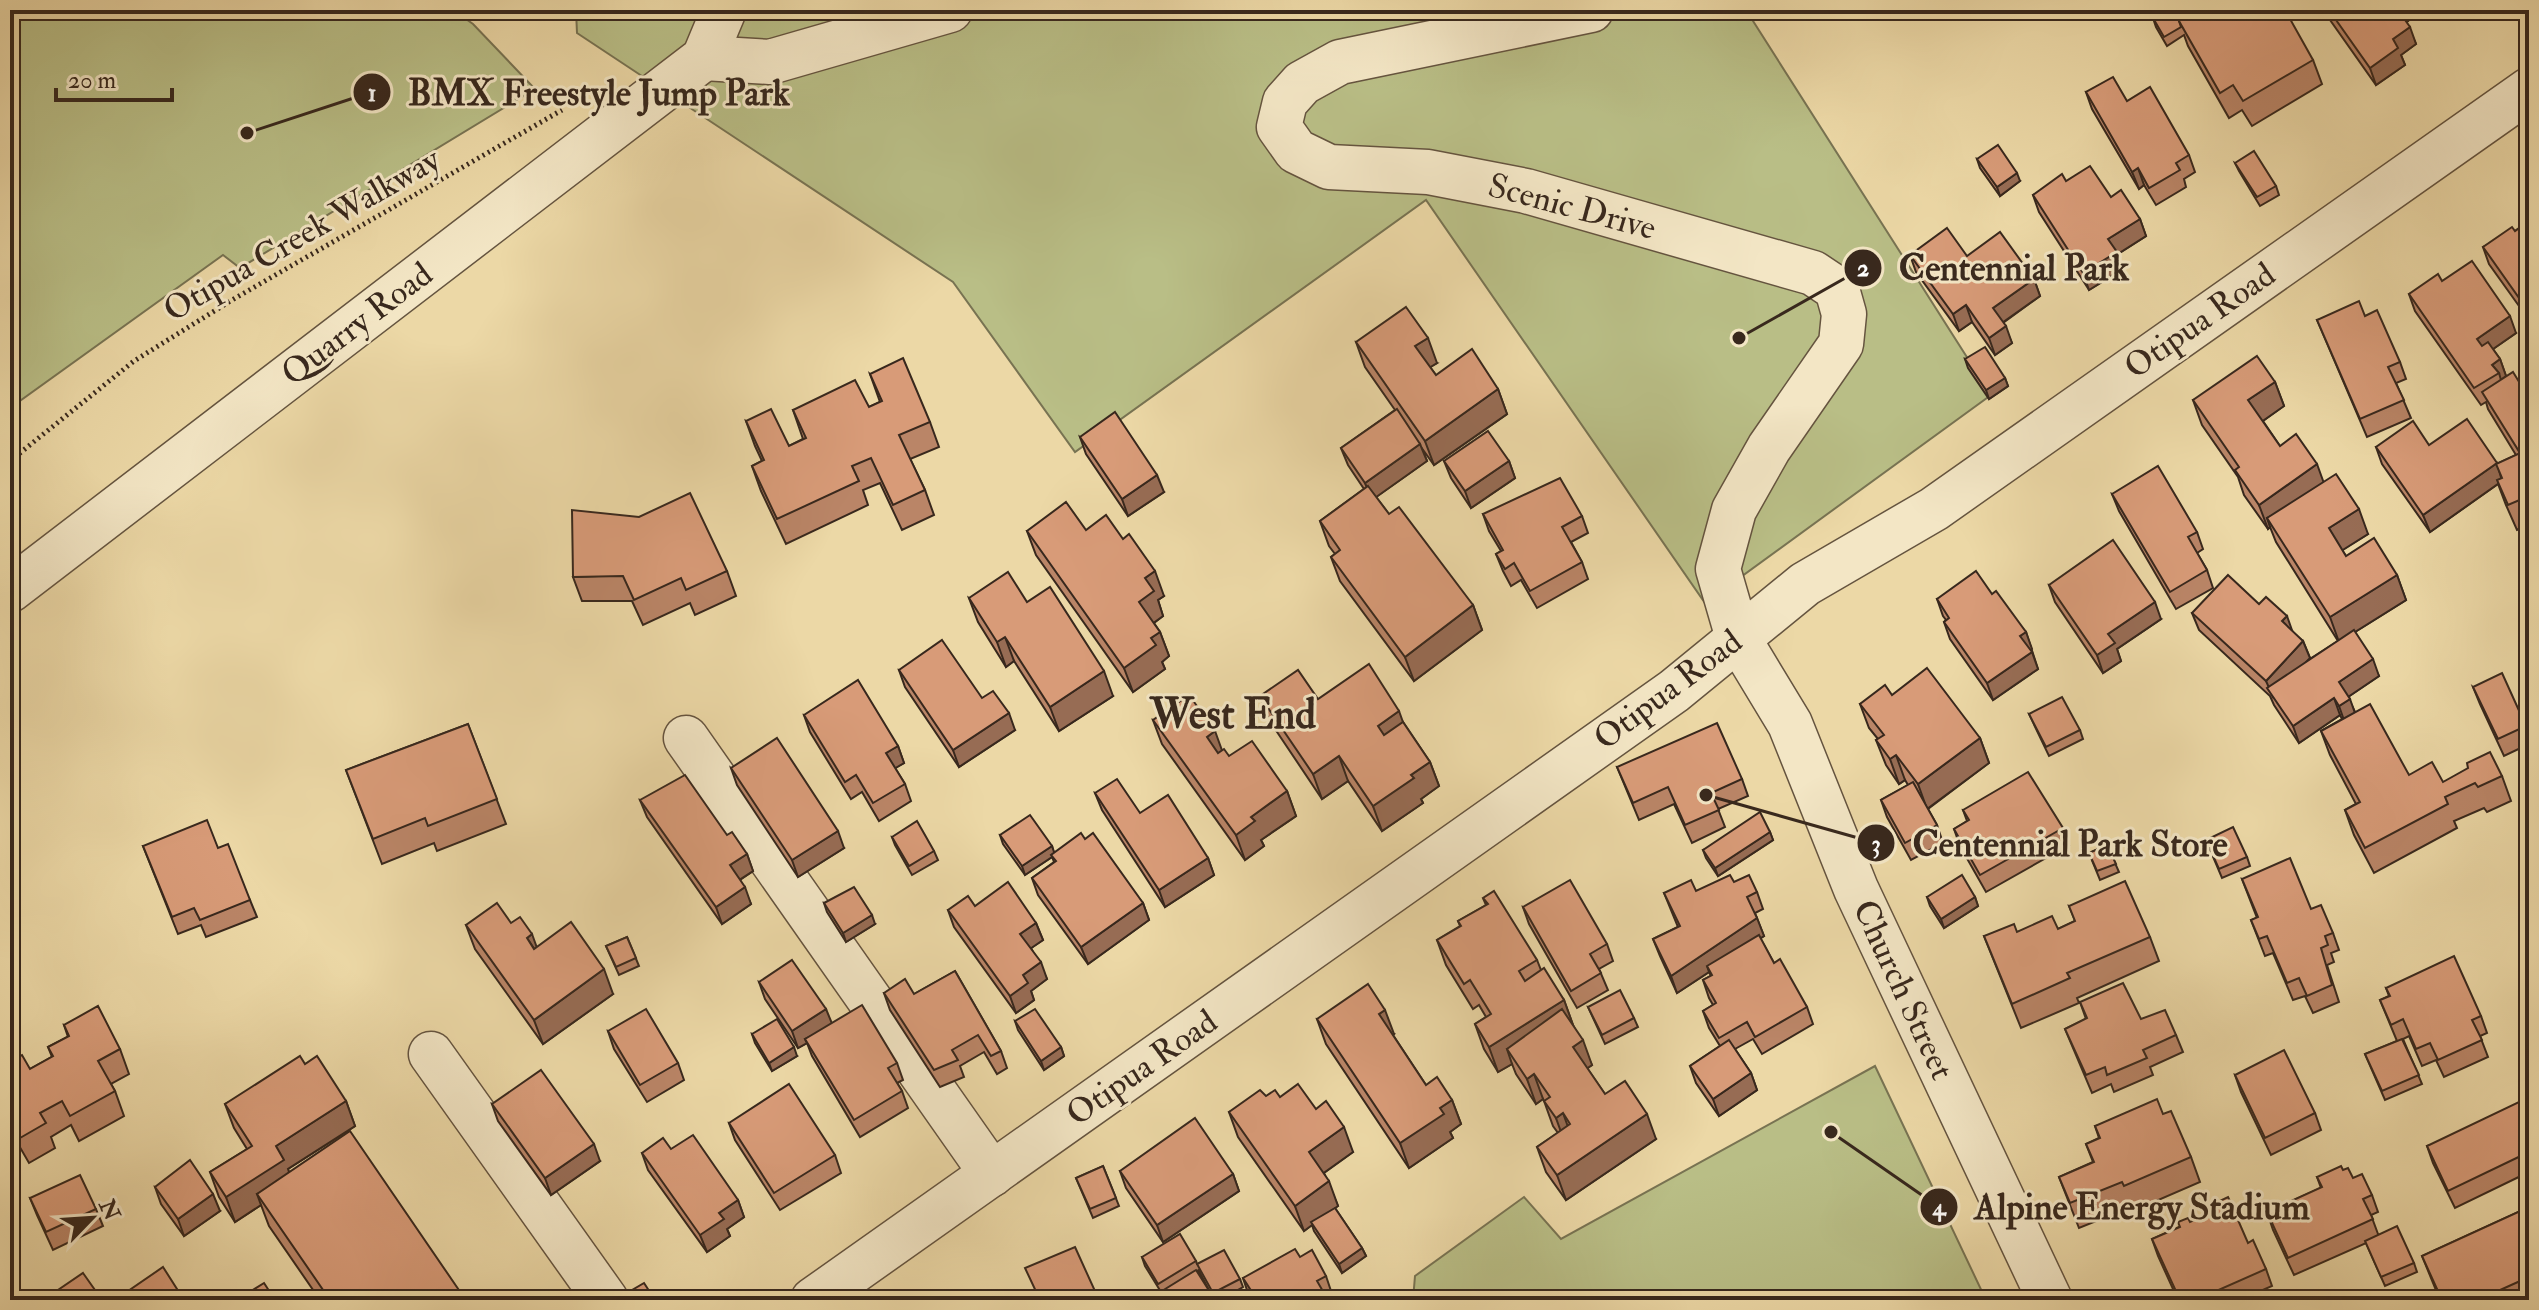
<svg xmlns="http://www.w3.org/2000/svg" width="2539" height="1310" viewBox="0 0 2539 1310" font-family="'IM FELL Double Pica',serif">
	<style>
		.green { fill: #b9be86; stroke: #787352; stroke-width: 2 }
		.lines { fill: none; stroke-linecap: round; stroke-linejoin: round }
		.minor-casing { stroke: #65543f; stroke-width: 47 }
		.path { stroke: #38281d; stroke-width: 5; stroke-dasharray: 2 4; stroke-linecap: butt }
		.minor { stroke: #f3e6c5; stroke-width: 44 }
		.wall { fill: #ba8567; stroke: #38281d; stroke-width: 2; fill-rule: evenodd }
		.shaded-wall { fill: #976c54; stroke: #38281d; stroke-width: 2 }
		.building { fill: #d89b78; stroke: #38281d; stroke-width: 2 }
		.labels { text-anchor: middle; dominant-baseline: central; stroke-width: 6; stroke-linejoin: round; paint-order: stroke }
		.street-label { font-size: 34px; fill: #38281d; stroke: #f3e6c5 }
		.district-label { font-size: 42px; font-weight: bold; fill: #38281d; stroke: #f3e6c5 }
		.leader { fill: none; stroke: #38281d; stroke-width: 3 }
		.callout-dot { fill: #38281d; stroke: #f3e6c5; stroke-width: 3 }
		.mark-label { font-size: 24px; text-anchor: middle; font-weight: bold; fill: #fff }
		.callout-label { font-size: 36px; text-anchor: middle; font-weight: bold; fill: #38281d; stroke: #f3e6c5; stroke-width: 6; stroke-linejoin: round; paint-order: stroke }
	</style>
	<rect width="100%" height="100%" fill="#ecd8a6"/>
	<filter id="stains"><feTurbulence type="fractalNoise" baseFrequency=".0025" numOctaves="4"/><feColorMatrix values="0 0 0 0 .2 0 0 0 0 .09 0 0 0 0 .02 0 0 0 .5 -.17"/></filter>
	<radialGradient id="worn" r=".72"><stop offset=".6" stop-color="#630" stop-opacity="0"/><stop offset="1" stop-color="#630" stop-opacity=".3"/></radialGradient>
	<g class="green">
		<polygon points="10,10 453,10 473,24 535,89 240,268 223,255 10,408"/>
		<polygon points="576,10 1746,10 1991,395 1705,603 1426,200 1075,452 953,282 577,33"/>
		<polygon points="1875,1066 1986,1300 1413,1300 1415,1276 1524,1197 1561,1239"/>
	</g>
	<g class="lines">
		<defs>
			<g id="minor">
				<polyline points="1591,10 1340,62 1302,83 1285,102 1279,127 1296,151 1329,167 1428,172 1526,191 1813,273 1837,289 1844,314 1841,344 1769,448 1734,510 1718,569 1738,638 1790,724 1856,889 2050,1300"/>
				<polyline points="704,58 770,62 950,10"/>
				<polyline points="10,590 704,58 724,10"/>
				<polyline points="686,738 992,1174"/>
				<polyline points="431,1054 606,1300"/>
				<polyline points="813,1300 1674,691 1805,584 1934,509 2529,90"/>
			</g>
		</defs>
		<use href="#minor" class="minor-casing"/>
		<polyline class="path" points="10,461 134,361 232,300 562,110"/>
		<use href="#minor" class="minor"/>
	</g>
	<g class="wall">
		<polygon points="2323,10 2404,10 2408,21 2406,22 2416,44 2401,55 2405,65 2376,85"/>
		<polygon points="2248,12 2313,60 2322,84 2252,126 2242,110 2229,118 2188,46 2184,35 2167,46 2156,27 2153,18 2183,19"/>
		<polygon points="2086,92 2127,101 2189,155 2195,172 2184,179 2186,187 2156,205 2144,185 2139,189 2092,109"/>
		<polygon points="1977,159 2020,181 2000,196 1980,168"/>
		<polygon points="2235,163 2276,186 2279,195 2260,206 2239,171"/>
		<polygon points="2066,181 2111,197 2140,219 2146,236 2118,254 2123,269 2089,290 2039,212 2033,195"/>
		<polygon points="2529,221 2529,320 2489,264 2483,247 2515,231"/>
		<polygon points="1910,255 1967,256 2034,279 2040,296 2003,323 2012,343 1995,355 1972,322 1959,331 1916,272"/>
		<polygon points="2442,281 2516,333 2493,349 2500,359 2506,376 2529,398 2529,525 2517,530 2506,505 2498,484 2430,532 2382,464 2376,447 2429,445 2497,464 2516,455 2488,409 2486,402 2481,405 2415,311 2409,294"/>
		<polygon points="2365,316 2400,362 2406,379 2396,383 2411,418 2367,437 2317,320"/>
		<polygon points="1356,342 1437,363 1430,367 1436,375 1498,389 1507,414 1434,465 1421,447 1427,461 1376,497 1389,514 1473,605 1482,630 1414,681 1340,581 1331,557 1335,554 1329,546 1320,521 1364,489 1348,465 1341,448 1395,410 1365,367"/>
		<polygon points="1965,359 2005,378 2008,386 1989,399 1968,368"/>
		<polygon points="870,374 930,422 939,447 910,459 925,490 934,515 902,530 880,483 863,490 868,505 786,544 761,491 752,466 762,461 755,446 746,421 789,446 803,439 793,410 869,407 880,402"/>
		<polygon points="2275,382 2284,406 2263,421 2280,446 2323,482 2368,534 2342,550 2346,556 2397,575 2406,600 2355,632 2379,676 2348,697 2355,712 2409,775 2443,782 2502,776 2511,801 2487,812 2484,808 2454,821 2457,828 2374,873 2354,835 2345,810 2356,804 2330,755 2321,731 2342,719 2340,715 2299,743 2274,705 2270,696 2199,630 2192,613 2259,604 2303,641 2310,658 2305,662 2338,641 2276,542 2270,527 2268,529 2244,495 2238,477 2202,425 2193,400"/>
		<polygon points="1080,437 1164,492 1128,516 1086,454"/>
		<polygon points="1444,461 1509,461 1515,478 1471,508 1451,478"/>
		<polygon points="2112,494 2197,532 2203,549 2197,553 2207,570 2213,588 2176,609 2119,511"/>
		<polygon points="1483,514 1582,516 1588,533 1571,542 1582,562 1588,579 1537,608 1521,580 1511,586 1503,571 1496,554 1501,551 1489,531"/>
		<polygon points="1086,530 1164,596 1158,600 1163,616 1154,623 1160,632 1169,656 1162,662 1165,669 1133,692 1036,555 1027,531"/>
		<polygon points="727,571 736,596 695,615 690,603 643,625 632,601 582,601 573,577"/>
		<polygon points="2049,585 2161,619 2117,649 2121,661 2103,673 2055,602"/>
		<polygon points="1992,594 2026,632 2038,669 1993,700 1950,639 1944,622 1946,620 1943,616 1937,599"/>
		<polygon points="969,598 1113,696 1059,731 1014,661 1006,667 978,622"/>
		<polygon points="899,670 982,698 1015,730 959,767 905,687"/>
		<polygon points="2473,687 2526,726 2529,734 2529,744 2504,756 2480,704"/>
		<polygon points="1892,695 1980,738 1989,763 1928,809 1937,825 1943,843 1911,860 1887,817 1881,800 1908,785 1905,780 1899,784 1886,765 1876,740 1878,739 1869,728 1860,704"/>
		<polygon points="1260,696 1318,699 1403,722 1430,762 1439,786 1421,799 1423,803 1382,831 1348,781 1322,799 1269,720"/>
		<polygon points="2029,714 2080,730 2083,739 2049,756"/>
		<polygon points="804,715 898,746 904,763 895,768 905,784 911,801 879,821 862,792 851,799 810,732"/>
		<polygon points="1153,720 1222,750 1229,756 1287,791 1296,816 1261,840 1264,846 1245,860 1162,744"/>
		<polygon points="468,724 506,824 437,851 434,843 382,864 346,770"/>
		<polygon points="1617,767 1742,779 1748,796 1718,809 1725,827 1692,843 1674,804 1639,820"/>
		<polygon points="731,768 844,848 798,877 737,785"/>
		<polygon points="1095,793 1140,813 1208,858 1214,875 1165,907 1102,810"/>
		<polygon points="640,800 727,835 747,854 753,871 740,880 751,904 722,924 647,817"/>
		<polygon points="1963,810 2063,828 2069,845 1986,892 1960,846 1954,829 1967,821"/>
		<polygon points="1770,832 1773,840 1718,876 1706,858 1703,850"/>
		<polygon points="1000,835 1052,846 1054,853 1085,839 1143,903 1149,920 1088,964 1038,895 1032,878 1054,862 1052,857 1025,875 1003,844"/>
		<polygon points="892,837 934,851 938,860 912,875 895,845"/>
		<polygon points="2206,840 2247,857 2250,866 2222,878"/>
		<polygon points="2107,845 2119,872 2100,880 2089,853"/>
		<polygon points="143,846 218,848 250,900 257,917 206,937 201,925 178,934"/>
		<polygon points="2242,879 2311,909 2333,933 2339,950 2331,953 2334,962 2327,965 2339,1002 2313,1013 2305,996 2293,1000 2273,953 2265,956 2251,920 2257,918"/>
		<polygon points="1734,882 1757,892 1763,909 1755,913 1764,936 1760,938 1774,963 1807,1007 1813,1024 1762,1054 1753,1039 1735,1049 1751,1073 1757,1090 1719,1116 1696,1083 1690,1066 1720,1046 1709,1028 1703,1011 1713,1005 1709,998 1703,980 1711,976 1709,972 1677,993 1660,956 1653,939 1678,927 1664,893 1696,891"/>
		<polygon points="1927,897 1975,897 1978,906 1944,928 1930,906"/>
		<polygon points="1483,898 1537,960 1541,970 1564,1000 1573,1025 1592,1065 1587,1068 1605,1094 1656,1139 1566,1200 1546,1172 1537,1147 1558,1133 1553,1126 1544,1101 1543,1099 1536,1104 1516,1074 1512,1064 1498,1072 1484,1049 1475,1024 1486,1017 1479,1005 1473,1009 1446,965 1437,940 1460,926 1458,921 1486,905"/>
		<polygon points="824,903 875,924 846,942 827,912"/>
		<polygon points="975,906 1036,923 1043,940 1031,948 1047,979 1031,991 1034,1000 1016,1013 954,927 948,910"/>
		<polygon points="2069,906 2150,937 2159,961 2077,998 2079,1003 2021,1028 1984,936 2017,932 2058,929 2075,921"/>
		<polygon points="1523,907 1607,944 1613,961 1599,969 1608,990 1577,1008 1529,924"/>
		<polygon points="511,923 537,947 613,994 543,1044 475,949 466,925"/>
		<polygon points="627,937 639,966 619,975 606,946"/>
		<polygon points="955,971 1001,1051 1007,1068 997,1074 984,1052 960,1066 964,1077 940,1087 890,1010 884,993 914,994"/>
		<polygon points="759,982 832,1023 897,1063 903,1080 897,1083 902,1091 908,1108 860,1137 812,1056 807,1043 798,1048 765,999"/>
		<polygon points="2386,988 2481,1016 2487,1033 2480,1036 2488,1057 2444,1077 2436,1060 2422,1066 2409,1036 2403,1039 2422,1084 2385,1100 2365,1054 2397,1041 2380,1000 2389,996"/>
		<polygon points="2080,1002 2141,1019 2176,1035 2183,1052 2150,1067 2153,1075 2114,1092 2111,1084 2092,1093 2065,1029 2086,1019"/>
		<polygon points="1588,1007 1634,1018 1638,1027 1605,1044"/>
		<polygon points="1317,1019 1394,1034 1393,1035 1426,1085 1452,1100 1461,1124 1450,1132 1453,1138 1409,1168 1326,1044"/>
		<polygon points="1015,1021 1061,1047 1064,1056 1044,1070 1018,1030"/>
		<polygon points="64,1025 120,1049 129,1074 111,1084 115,1091 124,1116 79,1141 71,1125 51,1137 55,1148 29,1163 10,1130 10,1062 30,1069 52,1057 48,1047 68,1037"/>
		<polygon points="608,1031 678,1063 684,1080 647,1102 614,1049"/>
		<polygon points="752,1034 797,1056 772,1071 755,1043"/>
		<polygon points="305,1064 346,1101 355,1126 288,1169 289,1173 464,1300 320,1300 269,1226 261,1205 235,1222 219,1197 210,1172 247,1149 234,1128 225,1104"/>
		<polygon points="2235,1075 2315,1113 2321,1130 2271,1155 2241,1092"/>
		<polygon points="1266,1096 1280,1097 1316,1109 1353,1152 1324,1173 1338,1206 1335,1208 1362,1248 1366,1256 1342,1273 1314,1231 1312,1225 1304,1231 1238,1137 1229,1112"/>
		<polygon points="492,1104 600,1161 551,1195 498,1121"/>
		<polygon points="2163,1114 2191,1157 2200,1182 2133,1211 2131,1207 2079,1228 2059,1177 2093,1162 2086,1144 2099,1138 2095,1126"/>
		<polygon points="2529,1118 2529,1172 2455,1208 2433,1163 2427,1146"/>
		<polygon points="729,1123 835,1155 841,1173 780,1210 735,1140"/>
		<polygon points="671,1149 738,1200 744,1217 727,1229 730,1236 707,1252 648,1170 642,1153"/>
		<polygon points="1103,1166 1119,1206 1093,1218 1076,1178"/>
		<polygon points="1120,1171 1233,1174 1239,1191 1163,1242 1126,1188"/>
		<polygon points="2317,1177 2353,1178 2372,1195 2378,1212 2371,1215 2378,1234 2414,1263 2417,1272 2385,1286 2366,1243 2294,1275 2273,1230 2267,1212 2321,1188"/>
		<polygon points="155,1187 220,1211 184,1236 161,1204"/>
		<polygon points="30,1198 96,1209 103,1226 53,1250 37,1215"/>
		<polygon points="2529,1207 2529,1300 2440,1300 2422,1256"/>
		<polygon points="2190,1222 2248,1243 2266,1269 2272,1286 2240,1300 2178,1300 2158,1256 2152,1239"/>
		<path d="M1142,1257L1196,1261L1197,1264L1240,1279L1243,1287L1220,1300H1166L1163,1291L1161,1292L1145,1266ZM1199,1270L1200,1273L1211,1294L1197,1271Z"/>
		<polygon points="1300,1257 1326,1276 1332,1294 1326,1297 1247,1290 1243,1278"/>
	</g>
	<g class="shaded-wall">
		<polygon points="2397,10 2404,10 2408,21 2402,25"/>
		<polygon points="2410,27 2416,44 2401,55 2405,65 2376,85 2370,68 2393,39"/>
		<polygon points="2138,168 2144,185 2139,189 2132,172"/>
		<polygon points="2017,173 2020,181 2000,196 1997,187"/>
		<polygon points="2140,219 2146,236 2118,254 2123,269 2089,290 2083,273 2108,239"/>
		<polygon points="2034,279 2040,296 1999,325 1993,308"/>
		<polygon points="1966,305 1972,322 1959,331 1953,314"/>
		<polygon points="2510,316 2516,333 2483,356 2477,339"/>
		<polygon points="2006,326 2012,343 1995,355 1989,338"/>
		<polygon points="1428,338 1437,363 1424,371 1415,346"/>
		<polygon points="2500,359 2506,376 2501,380 2499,373 2492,365"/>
		<polygon points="2005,378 2008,386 1989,399 1986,390"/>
		<polygon points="2275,382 2284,406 2257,425 2248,400"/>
		<polygon points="1498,389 1507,414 1434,465 1425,441"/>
		<polygon points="1420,444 1427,461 1372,500 1365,483"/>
		<polygon points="2529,447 2529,468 2526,470 2520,453"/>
		<polygon points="1509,461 1515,478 1471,508 1465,491"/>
		<polygon points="2497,463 2502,481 2430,532 2423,515"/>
		<polygon points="2317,464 2326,489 2267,518 2270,527 2268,529 2259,505"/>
		<polygon points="1157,475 1164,492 1128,516 1122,499"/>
		<polygon points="2359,509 2368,534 2338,553 2329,528"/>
		<polygon points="1155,571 1164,596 1158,600 1163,616 1148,627 1139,602 1145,578"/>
		<polygon points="2397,575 2406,600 2339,642 2330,617"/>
		<polygon points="2155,602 2161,619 2117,649 2121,661 2103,673 2097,655 2108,634"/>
		<polygon points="1473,605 1482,630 1414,681 1405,657"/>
		<polygon points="2287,616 2293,633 2282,621"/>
		<polygon points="1160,632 1169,656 1162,662 1165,669 1133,692 1124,668 1151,638"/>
		<polygon points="2026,632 2032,649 2027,653 2020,636"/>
		<polygon points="1005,637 1014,661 1006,667 997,642"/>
		<polygon points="2303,641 2310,658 2273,697 2266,681"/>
		<polygon points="2032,652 2038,669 1993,700 1987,683"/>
		<polygon points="2373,659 2379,676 2345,699 2339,682"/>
		<polygon points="1104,671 1113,696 1059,731 1050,707"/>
		<polygon points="2334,698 2340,715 2299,743 2293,726"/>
		<polygon points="2350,699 2356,716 2345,723 2339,706"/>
		<polygon points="1399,711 1408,736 1387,750 1378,726"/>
		<polygon points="1009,713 1015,730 959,767 953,750"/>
		<polygon points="1215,731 1224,756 1216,762 1207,737"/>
		<polygon points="1980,738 1989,763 1927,809 1918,784"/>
		<polygon points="898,746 904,763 892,770 886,753"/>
		<polygon points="1896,755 1905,780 1899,784 1890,759"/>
		<polygon points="1339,756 1348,781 1322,799 1313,774"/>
		<polygon points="1430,762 1439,786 1421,799 1423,803 1382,831 1373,806 1411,775"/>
		<polygon points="1287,791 1296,816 1261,840 1264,846 1245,860 1236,835 1251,817"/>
		<polygon points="838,831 844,848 798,877 792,860"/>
		<polygon points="1770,832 1773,840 1718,876 1715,868"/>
		<polygon points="1052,846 1055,855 1025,875 1022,866"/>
		<polygon points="747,854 753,871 736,882 730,865"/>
		<polygon points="1208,858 1214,875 1165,907 1159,890"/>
		<polygon points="745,887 751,904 722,924 716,907"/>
		<polygon points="1975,897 1978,906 1944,928 1941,919"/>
		<polygon points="1143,903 1149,920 1088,964 1081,947"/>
		<polygon points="872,915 875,924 846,942 843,933"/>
		<polygon points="1757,918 1764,936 1710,971 1707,966 1709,972 1677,993 1671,976"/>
		<polygon points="1036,923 1043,940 1027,951 1020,934"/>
		<polygon points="532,934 541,959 527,938"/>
		<polygon points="1041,962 1047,979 1031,991 1034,1000 1016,1013 1010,996 1023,975"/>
		<polygon points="604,969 613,994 543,1044 534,1020"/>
		<polygon points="1564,1000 1573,1025 1507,1049 1512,1064 1498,1072 1489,1047"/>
		<polygon points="826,1009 833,1026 805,1039 807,1043 798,1048 792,1031"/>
		<polygon points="1385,1010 1394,1034 1388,1039 1379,1014"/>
		<polygon points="1583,1040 1592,1065 1582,1072 1573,1047"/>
		<polygon points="794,1047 797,1056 772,1071 769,1063"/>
		<polygon points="1061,1047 1064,1056 1044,1070 1041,1061"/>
		<polygon points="1751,1073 1757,1090 1719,1116 1713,1099"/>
		<polygon points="1534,1074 1543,1099 1536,1104 1527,1079"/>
		<polygon points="1452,1100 1461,1124 1450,1132 1453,1138 1409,1168 1400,1143 1440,1108"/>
		<polygon points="346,1101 355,1126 288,1169 293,1184 257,1194 261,1205 235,1222 226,1197 276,1146"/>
		<polygon points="1563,1113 1572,1138 1565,1143 1556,1118"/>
		<polygon points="1647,1114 1656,1139 1566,1200 1557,1175"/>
		<polygon points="1344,1127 1353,1152 1318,1177 1309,1152"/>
		<polygon points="594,1144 600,1161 551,1195 545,1178"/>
		<polygon points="1233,1174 1239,1191 1163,1242 1157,1225"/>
		<polygon points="1329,1181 1338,1206 1304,1231 1295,1206"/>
		<polygon points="213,1194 220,1211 184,1236 178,1219"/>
		<polygon points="738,1200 744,1217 727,1229 730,1236 707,1252 700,1235 719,1213"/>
		<polygon points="1362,1248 1366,1256 1342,1273 1339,1264"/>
	</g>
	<g class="building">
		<polygon points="2166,10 2178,10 2183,19 2179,21 2181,27 2164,37 2153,18"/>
		<polygon points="2198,10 2247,10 2248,12 2252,10 2285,10 2313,60 2243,101 2233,85 2220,93 2179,21"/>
		<polygon points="2329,10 2398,10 2410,27 2393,39 2398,48 2370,68"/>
		<polygon points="2113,77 2127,101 2150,87 2189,155 2176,163 2180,170 2149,188 2138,168 2132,172 2086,92"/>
		<polygon points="1998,145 2017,173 1997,187 1977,159"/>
		<polygon points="2254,151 2276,186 2257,197 2235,163"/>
		<polygon points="2090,166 2111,197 2121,190 2140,219 2108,239 2117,252 2083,273 2033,195 2062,174 2066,181"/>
		<polygon points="2529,221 2529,312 2483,247 2512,227 2515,231"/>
		<polygon points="1947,228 1967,256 2000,232 2034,279 1993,308 2006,326 1989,338 1966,305 1953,314 1910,255"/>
		<polygon points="2472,261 2510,316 2477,339 2482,346 2488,342 2500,359 2492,365 2499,373 2474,388 2409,294 2438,274 2442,281"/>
		<polygon points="2359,301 2365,316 2377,310 2400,362 2388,367 2404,400 2360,419 2317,320"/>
		<polygon points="1406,307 1428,338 1415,346 1436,375 1472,349 1498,389 1425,441 1356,342"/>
		<polygon points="1985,347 2005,378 1986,390 1965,359"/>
		<polygon points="2257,356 2275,382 2248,400 2280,446 2296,434 2317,464 2259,505 2235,470 2239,467 2193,400"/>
		<polygon points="903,358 930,422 899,435 925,490 893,505 871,458 852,466 859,481 777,519 752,466 764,460 746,421 771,409 789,446 806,438 793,410 855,380 869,407 882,401 870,374"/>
		<polygon points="2513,372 2529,398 2529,447 2520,453 2482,392"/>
		<polygon points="1397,409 1420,444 1365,483 1341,448"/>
		<polygon points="1115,412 1157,475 1122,499 1080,437"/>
		<polygon points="2467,419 2497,463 2423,515 2376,447 2413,421 2429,445"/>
		<polygon points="1488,431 1509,461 1465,491 1444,461"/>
		<polygon points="2520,453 2526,467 2529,466 2529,496 2508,505 2497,480 2502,478 2496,464"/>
		<polygon points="2158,466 2197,532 2188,537 2207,570 2170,592 2112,494"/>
		<polygon points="2336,474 2359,509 2329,528 2346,556 2374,538 2397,575 2330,617 2267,518"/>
		<polygon points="1560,478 1582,516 1562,527 1582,562 1530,591 1514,563 1505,569 1496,554 1503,550 1483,514"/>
		<polygon points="1368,486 1389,514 1399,507 1473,605 1405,657 1331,557 1340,550 1320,521"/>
		<polygon points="690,493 727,571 686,590 681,578 634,600 623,576 573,577 572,510 639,517"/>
		<polygon points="1066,502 1086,530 1106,515 1123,539 1129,534 1155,571 1145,578 1154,591 1139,602 1160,632 1151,638 1156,645 1124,668 1027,531"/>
		<polygon points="2113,540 2155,602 2108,634 2115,643 2097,655 2049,585"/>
		<polygon points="1976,571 1992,594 1996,591 2026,632 2020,636 2032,652 1987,683 1944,622 1949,618 1937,599"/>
		<polygon points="1008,572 1027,602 1050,587 1104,671 1050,707 1005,637 997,642 969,598"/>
		<polygon points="2228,575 2259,604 2266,597 2287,616 2282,621 2303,641 2266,681 2192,613"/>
		<polygon points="2354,630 2373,659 2339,682 2350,699 2339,706 2334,698 2293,726 2267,688"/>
		<polygon points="942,640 982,698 993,691 1009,713 953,750 899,670"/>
		<polygon points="1369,664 1399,711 1378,726 1384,735 1403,722 1430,762 1411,775 1414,778 1373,806 1339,756 1313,774 1260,696 1298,670 1318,699"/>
		<polygon points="1927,668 1980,738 1918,784 1896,755 1890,759 1876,740 1884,735 1860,704 1885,685 1892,695"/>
		<polygon points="2502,673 2526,726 2498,739 2473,687"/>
		<polygon points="858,680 898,746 886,753 905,784 873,803 856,775 845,782 804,715"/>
		<polygon points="1189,695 1215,731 1207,737 1218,753 1224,749 1229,756 1252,741 1287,791 1251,817 1255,821 1236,835 1153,720"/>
		<polygon points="2062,697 2080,730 2046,747 2029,714"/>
		<polygon points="2370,704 2409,775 2432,762 2443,782 2468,768 2467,763 2490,752 2502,776 2478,787 2475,783 2445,797 2448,804 2365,848 2345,810 2360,802 2321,731"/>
		<polygon points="1717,723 1742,779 1711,793 1719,810 1685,825 1668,787 1633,803 1617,767"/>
		<polygon points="468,724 497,799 428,826 425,818 373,839 346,770"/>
		<polygon points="777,738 838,831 792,860 731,768"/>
		<polygon points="2028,772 2063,828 1980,875 1954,829 1969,820 1963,810"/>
		<polygon points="685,775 727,835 732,832 747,854 730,865 745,887 716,907 640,800"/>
		<polygon points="1117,779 1140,813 1168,795 1208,858 1159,890 1095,793"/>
		<polygon points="1913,782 1937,825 1905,843 1881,800"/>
		<polygon points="1760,812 1770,832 1715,868 1703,850"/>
		<polygon points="1030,815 1052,846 1022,866 1000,835"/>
		<polygon points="207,820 218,848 228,844 250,900 200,920 194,908 172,917 143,846"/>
		<polygon points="917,821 934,851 909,866 892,837"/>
		<polygon points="2233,827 2247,857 2219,869 2206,840"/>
		<polygon points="1081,833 1085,839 1093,833 1143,903 1081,947 1032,878 1056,861 1051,855"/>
		<polygon points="2107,845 2116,864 2097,871 2089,853"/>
		<polygon points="2290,858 2311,909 2321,905 2333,933 2325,936 2328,945 2321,948 2332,985 2307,996 2299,978 2287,983 2267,936 2259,939 2251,920 2258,917 2242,879"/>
		<polygon points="1730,875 1734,882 1749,875 1757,892 1747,897 1757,918 1671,976 1653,939 1680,926 1664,893 1691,880 1696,891"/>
		<polygon points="1962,875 1975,897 1941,919 1927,897"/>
		<polygon points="1570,880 1607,944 1590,954 1601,973 1571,991 1523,907"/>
		<polygon points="2125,881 2150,937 2067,973 2070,978 2012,1004 1984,936 2014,924 2017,932 2052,916 2058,929 2075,921 2069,906"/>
		<polygon points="1008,882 1036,923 1020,934 1041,962 1023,975 1028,983 1010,996 948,910 968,896 975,906"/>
		<polygon points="854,887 872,915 843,933 824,903"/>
		<polygon points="1494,891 1537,960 1519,971 1525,981 1544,968 1564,1000 1489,1047 1475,1024 1491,1014 1470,980 1464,984 1437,940 1461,926 1458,921 1488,904 1483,898"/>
		<polygon points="497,903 511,923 520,917 532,934 527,938 534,949 571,922 604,969 534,1020 466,925"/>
		<polygon points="1759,935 1774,963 1780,959 1807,1007 1755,1037 1747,1022 1719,1038 1703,1011 1716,1003 1703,980 1712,975 1707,966"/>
		<polygon points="627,937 636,958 616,967 606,946"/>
		<polygon points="2454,956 2481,1016 2472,1020 2482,1040 2438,1060 2430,1043 2416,1049 2403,1019 2391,1025 2380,1000 2390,996 2386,988"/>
		<polygon points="792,960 826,1009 792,1031 759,982"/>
		<polygon points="955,971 1001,1051 991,1056 978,1035 952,1050 958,1060 934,1070 884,993 905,979 914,994"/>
		<polygon points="2123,983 2141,1019 2165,1010 2176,1035 2143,1050 2147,1058 2107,1075 2105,1067 2086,1075 2065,1029 2087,1018 2080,1002"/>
		<polygon points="1368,984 1385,1010 1379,1014 1426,1085 1437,1077 1452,1100 1440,1108 1444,1114 1400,1143 1317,1019"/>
		<polygon points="1620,990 1634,1018 1602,1035 1588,1007"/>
		<polygon points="862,1005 897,1063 888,1068 902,1091 854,1120 805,1039"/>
		<polygon points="98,1006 120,1049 98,1061 115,1091 70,1116 62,1101 40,1113 46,1123 20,1138 10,1121 10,1062 22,1055 30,1069 53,1056 48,1047 69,1036 64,1025"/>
		<polygon points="646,1009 678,1063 640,1085 608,1031"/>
		<polygon points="1035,1009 1061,1047 1041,1061 1015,1021"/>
		<polygon points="1562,1009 1583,1040 1573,1047 1605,1094 1625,1081 1647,1114 1557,1175 1537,1147 1570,1124 1563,1113 1556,1118 1544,1101 1550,1097 1534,1074 1527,1079 1507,1049"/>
		<polygon points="777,1019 794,1047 769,1063 752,1034"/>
		<polygon points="2402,1039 2419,1075 2382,1091 2365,1054"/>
		<polygon points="1729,1040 1751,1073 1713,1099 1690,1066"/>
		<polygon points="2284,1050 2315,1113 2265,1138 2235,1075"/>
		<polygon points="300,1056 305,1064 317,1056 346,1101 276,1146 284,1160 226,1197 210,1172 252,1146 225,1104"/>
		<polygon points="541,1070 594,1144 545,1178 492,1104"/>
		<polygon points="789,1084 835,1155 774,1193 729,1123"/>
		<polygon points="1298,1084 1316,1109 1326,1101 1344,1127 1309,1152 1329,1181 1295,1206 1229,1112 1260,1090 1266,1096 1275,1090 1280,1097"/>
		<polygon points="2157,1099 2163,1114 2171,1111 2191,1157 2124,1186 2122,1182 2070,1203 2059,1177 2094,1162 2086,1144 2100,1138 2095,1126"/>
		<polygon points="2521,1101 2529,1118 2529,1152 2448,1191 2427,1146"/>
		<polygon points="1195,1118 1233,1174 1157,1225 1120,1171"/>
		<polygon points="350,1131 463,1296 458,1300 330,1300 257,1194"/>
		<polygon points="693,1135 738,1200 719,1213 724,1219 700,1235 642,1153 663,1138 671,1149"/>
		<polygon points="190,1160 213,1194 178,1219 155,1187"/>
		<polygon points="1103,1166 1116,1198 1090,1209 1076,1178"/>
		<polygon points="2341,1166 2343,1170 2348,1168 2353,1178 2362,1174 2372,1195 2363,1199 2373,1219 2288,1258 2267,1212 2322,1187 2317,1177"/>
		<polygon points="80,1175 96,1209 46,1232 30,1198"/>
		<polygon points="2228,1197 2248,1243 2253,1240 2266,1269 2196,1300 2180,1300 2152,1239 2180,1227 2178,1222 2188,1218 2190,1222 2208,1214 2205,1208"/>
		<polygon points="2529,1207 2529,1277 2478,1300 2442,1300 2422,1256"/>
		<polygon points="1335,1208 1362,1248 1339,1264 1311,1222"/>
		<polygon points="2397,1226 2414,1263 2381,1277 2365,1241"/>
		<polygon points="1180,1234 1196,1261 1158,1284 1142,1257"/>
		<polygon points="1075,1247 1099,1300 1112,1294 1114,1300 1040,1300 1025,1268"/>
		<polygon points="1295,1249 1300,1257 1312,1250 1326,1276 1317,1281 1328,1300 1231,1300 1250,1289 1243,1278"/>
		<polygon points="1224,1250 1240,1279 1213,1293 1197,1264"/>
		<polygon points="163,1267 184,1300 115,1300"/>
		<polygon points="1196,1270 1215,1300 1168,1300 1162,1291"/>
		<polygon points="83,1273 102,1300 60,1300 55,1292"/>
		<polygon points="264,1283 275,1300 237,1300"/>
		<polygon points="644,1283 655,1300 624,1300 622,1296"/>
		<polygon points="2266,1292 2270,1300 2247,1300"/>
	</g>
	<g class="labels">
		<g class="street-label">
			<text transform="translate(1572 207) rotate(15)">Scenic Drive</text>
			<text transform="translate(302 235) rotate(-30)">Otipua Creek Walkway</text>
			<text transform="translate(2200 321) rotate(-35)">Otipua Road</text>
			<text transform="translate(357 324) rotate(-37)">Quarry Road</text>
			<text transform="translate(1668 690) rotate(-37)">Otipua Road</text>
			<text transform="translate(1903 990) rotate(65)">Church Street</text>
			<text transform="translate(1142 1068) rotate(-35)">Otipua Road</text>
		</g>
		<g class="district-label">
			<text x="1233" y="715">West End</text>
		</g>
	</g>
	<path class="leader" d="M247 133L372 92M1739 338L1863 268M1706 795L1876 843M1831 1132L1939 1207"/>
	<g class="callout-dot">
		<circle cx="247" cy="133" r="8"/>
		<circle cx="1739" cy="338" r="8"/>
		<circle cx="1706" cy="795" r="8"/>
		<circle cx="1831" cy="1132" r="8"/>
		<circle cx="372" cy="92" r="20"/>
		<circle cx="1863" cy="268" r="20"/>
		<circle cx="1876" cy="843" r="20"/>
		<circle cx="1939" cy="1207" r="20"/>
	</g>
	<g class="mark-label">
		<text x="372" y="101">1</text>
		<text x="1863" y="276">2</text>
		<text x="1876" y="852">3</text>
		<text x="1939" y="1215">4</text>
	</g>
	<g class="callout-label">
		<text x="599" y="105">BMX Freestyle Jump Park</text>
		<text x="2014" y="280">Centennial Park</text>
		<text x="2070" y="856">Centennial Park Store</text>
		<text x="2142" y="1219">Alpine Energy Stadium</text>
	</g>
	<rect width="2539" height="1310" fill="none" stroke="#ecd8a6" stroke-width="40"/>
	<rect x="12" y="12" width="2515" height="1286" fill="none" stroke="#38281d" stroke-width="4"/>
	<rect x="20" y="20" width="2499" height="1270" fill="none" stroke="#38281d" stroke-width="2"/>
	<g transform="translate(92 1218) rotate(65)" stroke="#f3e6c5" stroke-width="6" paint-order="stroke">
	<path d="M0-6L14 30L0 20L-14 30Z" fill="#38281d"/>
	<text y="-12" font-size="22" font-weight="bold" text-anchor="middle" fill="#38281d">N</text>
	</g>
	<path d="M56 88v12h116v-12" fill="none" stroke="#38281d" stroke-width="4"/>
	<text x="68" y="88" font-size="24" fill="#38281d" stroke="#f3e6c5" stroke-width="6" paint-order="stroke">20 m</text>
	<rect width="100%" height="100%" filter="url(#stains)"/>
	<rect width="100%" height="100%" fill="url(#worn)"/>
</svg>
